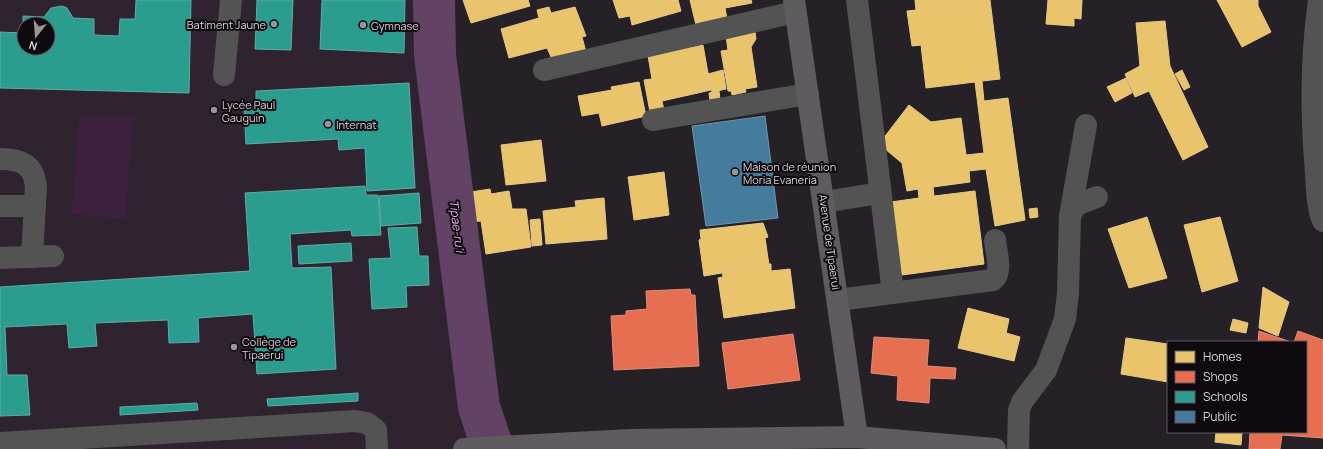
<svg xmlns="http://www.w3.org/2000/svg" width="1323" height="449" viewBox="0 0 1323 449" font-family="Manrope,sans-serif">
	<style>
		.built { fill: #2f2330; fill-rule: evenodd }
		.green { fill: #3c203e }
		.homes { fill: #e9c46a; stroke: #e4c88b }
		.shops { fill: #e76f51; stroke: #e28c7a }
		.schools { fill: #2a9d8f; stroke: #5eada5; fill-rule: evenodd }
		.public { fill: #457b9d; stroke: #7195af }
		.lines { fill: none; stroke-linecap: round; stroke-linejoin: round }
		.river { stroke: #624366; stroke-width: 42 }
		.minor { stroke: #545354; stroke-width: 22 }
		.major { stroke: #5e5c5e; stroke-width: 22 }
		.poi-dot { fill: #99939a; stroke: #0e0a0f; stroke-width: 1.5 }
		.labels { text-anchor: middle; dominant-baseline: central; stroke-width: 4; stroke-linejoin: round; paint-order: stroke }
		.poi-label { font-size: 11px; fill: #d7d1d8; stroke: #0e0a0f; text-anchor: start }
		.street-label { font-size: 11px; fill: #d7d1d8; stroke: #0e0a0f }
		.water-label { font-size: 12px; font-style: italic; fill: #e6aeec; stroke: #0e0a0f }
	</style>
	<rect width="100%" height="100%" fill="#262126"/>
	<path class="built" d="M0,0H421L422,47L433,171L489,449H0ZM24,24H48V48H24Z"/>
	<polygon class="green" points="79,117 133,117 125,219 72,214"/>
	<g class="homes">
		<polygon points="463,0 528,0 530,6 471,23"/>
		<polygon points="613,0 678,0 681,11 632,25 630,16 619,18"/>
		<polygon points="690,0 751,0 752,3 725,8 727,19 696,25"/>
		<polygon points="915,0 990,0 1000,79 982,81 984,101 1008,98 1025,220 995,226 986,169 969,171 970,182 933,187 934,196 975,191 984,264 902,275 891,202 919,198 918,189 907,191 902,163 879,144 909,105 931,122 961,118 966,155 984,153 975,82 926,88 921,45 912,46 907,11 916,10"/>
		<polygon points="1048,0 1082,0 1081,19 1074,18 1074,26 1046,24"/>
		<polygon points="1217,0 1258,0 1258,6 1271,32 1242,47"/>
		<polygon points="549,7 551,13 575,7 586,36 582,37 586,52 561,58 559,55 551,57 547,48 509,58 501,29 539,18 537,10"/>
		<polygon points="1165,21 1170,66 1208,147 1183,160 1149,91 1135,97 1125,74 1140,66 1136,23"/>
		<polygon points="755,32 756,39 751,47 757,87 745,89 746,92 732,95 731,91 728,91 721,51 728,50 726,36"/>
		<polygon points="703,45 711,90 662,101 664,110 650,112 644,80 652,79 648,56"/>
		<polygon points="723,70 726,89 712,92 708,74"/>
		<polygon points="1182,70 1190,87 1184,90 1175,74"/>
		<polygon points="1126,78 1132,93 1115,102 1107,87"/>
		<polygon points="639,82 646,116 602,126 599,113 582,116 578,96 612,90 611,87"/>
		<polygon points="719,91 720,99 710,101 709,93"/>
		<polygon points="541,140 546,181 506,185 501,145"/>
		<polygon points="664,172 669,215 634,220 628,177"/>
		<polygon points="490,189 491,194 509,191 512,209 526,209 531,247 486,254 481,221 469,222 464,193"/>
		<polygon points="604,198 607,239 546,244 543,211 576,207 575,201"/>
		<polygon points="1037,208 1038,217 1030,218 1029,209"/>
		<polygon points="1147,217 1167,278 1129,288 1108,229"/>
		<polygon points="1220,217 1238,281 1202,292 1184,225"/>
		<polygon points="540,219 542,245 532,246 530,220"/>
		<polygon points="763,223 768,237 765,238 769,265 704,276 699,240 701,239 700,230"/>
		<polygon points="769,264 771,264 771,271 790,269 795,308 724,318 718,278 723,277 722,269"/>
		<polygon points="1263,287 1289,302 1278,336 1259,328"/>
		<polygon points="968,308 1009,319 1001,358 958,348"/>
		<polygon points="1233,319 1248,323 1246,333 1230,330"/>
		<polygon points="1006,333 1020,337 1014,361 1001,358"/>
		<polygon points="1126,338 1168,344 1168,382 1121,374"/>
		<polygon points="1216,432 1242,432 1241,445 1215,442"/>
	</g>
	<g class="shops">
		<polygon points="690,289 691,295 695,295 699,366 614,370 611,316 626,315 626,311 647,309 646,291"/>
		<polygon points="1259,331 1291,342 1258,342"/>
		<polygon points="1298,331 1323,340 1323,438 1282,435 1280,449 1249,449 1250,432 1306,432 1306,342 1294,342"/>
		<polygon points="793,334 800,380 728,389 722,343"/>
		<polygon points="874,337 929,340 927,366 956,368 955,379 930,378 929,403 897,400 898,376 871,373"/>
	</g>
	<g class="schools">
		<path d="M136,0H191L189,93L0,88V32L23,33V16L44,17L51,8L62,6L67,8L73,18L94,19V35L119,36L120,19H135ZM24,24H48V48H24Z"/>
		<polygon points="257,0 293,0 291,50 255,49"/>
		<polygon points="322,0 405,0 404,53 320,49"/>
		<polygon points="409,83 415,188 367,191 365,148 339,150 338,139 246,144 244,109 256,108 256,91"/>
		<polygon points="365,186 366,195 378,195 381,235 352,236 351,230 290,234 292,268 331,267 336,369 257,374 253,314 198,318 199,342 169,343 168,320 95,323 97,346 69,348 67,324 5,327 7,375 27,375 30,415 0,416 0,287 250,271 245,193"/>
		<polygon points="419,193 421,223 381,226 379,196"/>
		<polygon points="417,227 419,256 428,256 429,285 406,286 407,307 372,309 369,259 391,258 388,228"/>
		<polygon points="351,243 352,261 299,264 298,246"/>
		<polygon points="358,393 358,401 268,406 267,399"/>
		<polygon points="197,403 198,410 120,415 120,407"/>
	</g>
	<polygon class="public" points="765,116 778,218 706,226 692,126"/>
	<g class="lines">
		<polyline class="river" points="434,0 435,55 479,407 493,449"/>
		<g class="minor">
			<polyline points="857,0 893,293"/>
			<path d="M1319,0C1311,57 1311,116 1316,173C1317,188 1317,207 1323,221"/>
			<polyline points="544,70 795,12"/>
			<polyline points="224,75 231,0"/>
			<polyline points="653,120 808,94"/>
			<path d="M0,159C22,159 34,165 36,187L32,257"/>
			<polyline points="824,202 880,193"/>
			<polyline points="0,206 35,206"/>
			<polyline points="1070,216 1076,205 1097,197"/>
			<polyline points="0,258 53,256"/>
			<path d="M838,300L993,280C1003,272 996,252 995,240"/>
			<polyline points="0,443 355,421 367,423 376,430 377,449"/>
			<polyline points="1018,449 1019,410 1022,402 1046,370 1065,319 1068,293 1070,216 1086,125"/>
		</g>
		<g class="major">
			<polyline points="794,0 857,437"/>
			<polyline points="464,449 631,440 857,437 995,449"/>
		</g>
	</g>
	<g class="poi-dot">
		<circle cx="274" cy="24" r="4"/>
		<circle cx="363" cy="25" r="4"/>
		<circle cx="214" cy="110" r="4"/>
		<circle cx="328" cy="124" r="4"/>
		<circle cx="735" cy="172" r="4"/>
		<circle cx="234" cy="347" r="4"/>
	</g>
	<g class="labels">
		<g class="poi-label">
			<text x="266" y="24" text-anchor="end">Batiment Jaune</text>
			<text x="371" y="25">Gymnase</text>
			<text x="222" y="104">Lycée Paul<tspan x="222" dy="13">Gauguin</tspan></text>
			<text x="336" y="124">Internat</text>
			<text x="743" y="166">Maison de réunion<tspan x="743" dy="13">Moria Evaneria</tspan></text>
			<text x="242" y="341">Collège de<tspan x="242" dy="13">Tipaerui</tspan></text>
		</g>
		<g class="street-label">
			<text transform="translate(830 242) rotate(82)">Avenue de Tipaerui</text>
		</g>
		<g class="water-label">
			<text transform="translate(457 226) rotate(83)">Tipae-ru’i</text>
		</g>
	</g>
	<rect x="1167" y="341" width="140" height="92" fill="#0e0a0f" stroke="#5e5a5f"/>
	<rect x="1175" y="351" width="20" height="12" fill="#e9c46a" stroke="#5e5a5f"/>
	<text x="1203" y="361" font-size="12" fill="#d7d1d8">Homes</text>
	<rect x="1175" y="371" width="20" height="12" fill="#e76f51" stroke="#5e5a5f"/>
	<text x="1203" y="381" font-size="12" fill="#d7d1d8">Shops</text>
	<rect x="1175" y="391" width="20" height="12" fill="#2a9d8f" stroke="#5e5a5f"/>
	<text x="1203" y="401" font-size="12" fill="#d7d1d8">Schools</text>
	<rect x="1175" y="411" width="20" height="12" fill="#457b9d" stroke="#5e5a5f"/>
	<text x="1203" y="421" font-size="12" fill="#d7d1d8">Public</text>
	<g transform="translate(36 36) rotate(197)"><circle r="19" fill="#0e0a0f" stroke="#5e5a5f"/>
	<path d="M0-3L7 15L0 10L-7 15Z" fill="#99939a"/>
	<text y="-6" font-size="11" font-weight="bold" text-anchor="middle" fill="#d7d1d8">N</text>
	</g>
</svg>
